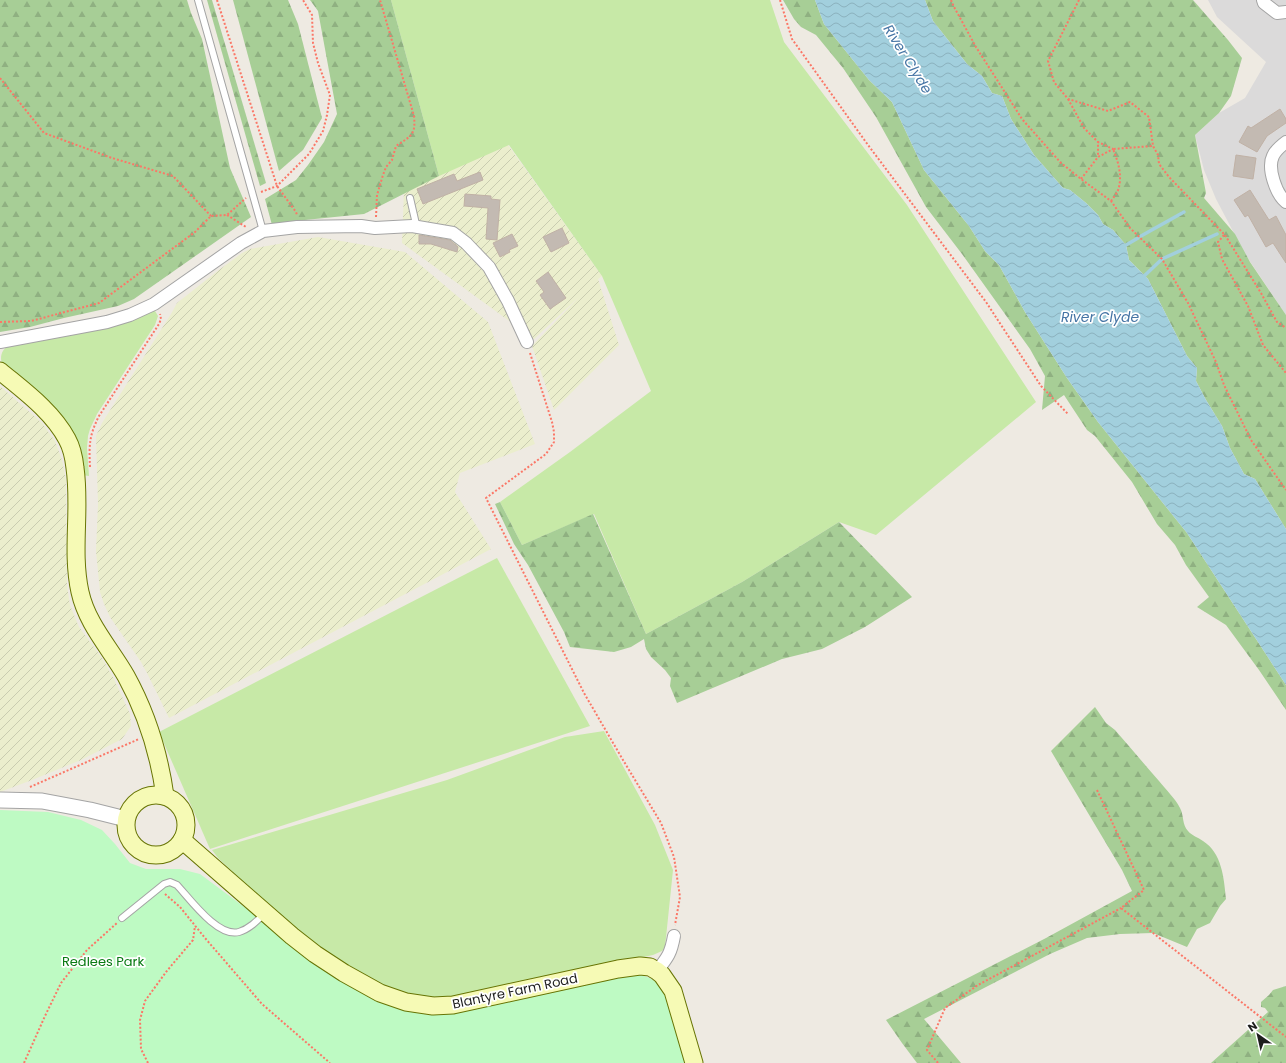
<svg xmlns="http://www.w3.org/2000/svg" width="1286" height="1063" viewBox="0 0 1286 1063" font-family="Poppins,sans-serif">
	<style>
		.residential { fill: #dbdada }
		.farmland { fill: url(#farmland-furrows) }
		.grass { fill: #c7e9a7 }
		.forest { fill: url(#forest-firs) }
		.park { fill: #befac3 }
		.water { fill: url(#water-waves) }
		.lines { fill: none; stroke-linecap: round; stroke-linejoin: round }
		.stream { stroke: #a2cfdd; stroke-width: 3.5 }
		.building { fill: #c3bab2; stroke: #c0b1a5 }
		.service-casing { stroke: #a4a4a4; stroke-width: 8 }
		.minor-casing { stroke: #a4a4a4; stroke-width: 14 }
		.tertiary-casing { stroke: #a4a4a4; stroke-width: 17 }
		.secondary-casing { stroke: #677404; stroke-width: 19 }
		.path { stroke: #fb7767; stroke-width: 2; stroke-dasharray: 2 2; stroke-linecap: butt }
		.service { stroke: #fff; stroke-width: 6 }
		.minor { stroke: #fff; stroke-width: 12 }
		.tertiary { stroke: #fff; stroke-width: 15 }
		.secondary { stroke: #f6fab5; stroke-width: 17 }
		.labels { text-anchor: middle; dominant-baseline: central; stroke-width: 3.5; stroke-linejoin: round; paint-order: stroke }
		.park-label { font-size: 13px; fill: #0a7b14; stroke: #fff }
		.street-label { font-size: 13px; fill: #1d1d1d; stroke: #fff }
		.water-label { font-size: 14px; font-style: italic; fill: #4675a5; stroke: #fff }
	</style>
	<defs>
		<pattern id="farmland-furrows" width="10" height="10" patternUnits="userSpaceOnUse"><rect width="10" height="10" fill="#ebeecd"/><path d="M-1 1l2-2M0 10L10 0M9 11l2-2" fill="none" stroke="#c9ccb0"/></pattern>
		<pattern id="forest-firs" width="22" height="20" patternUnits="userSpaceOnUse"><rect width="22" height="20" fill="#a7ce96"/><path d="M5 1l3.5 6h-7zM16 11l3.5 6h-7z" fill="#8fb081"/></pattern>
		<pattern id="water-waves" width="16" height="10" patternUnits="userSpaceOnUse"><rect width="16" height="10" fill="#a2cfdd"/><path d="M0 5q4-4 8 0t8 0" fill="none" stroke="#8bb1bd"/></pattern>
	</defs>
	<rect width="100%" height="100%" fill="#eeeae2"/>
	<polygon class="residential" points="1208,0 1286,0 1286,315 1245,254 1216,199 1204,170 1195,135 1219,113 1245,98 1266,62 1217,17"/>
	<g class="farmland">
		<polygon points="508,145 602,276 598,279 619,345 554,410 532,346 579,297 534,339 402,243 404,190"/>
		<polygon points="318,237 405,252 488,322 535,444 460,473 455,492 491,549 169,718 148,675 141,662 110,617 104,604 100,592 96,551 98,504 96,436 102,423 171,314 177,303 215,273 242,253 250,249"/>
		<polygon points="0,386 42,423 55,441 62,460 66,480 67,586 70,605 79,627 102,658 114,679 130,714 131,726 122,739 81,760 32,780 0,792"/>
	</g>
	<g class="grass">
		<polygon points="391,0 770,0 784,42 907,205 1036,402 876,535 839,522 742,582 646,634 594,514 522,545 500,502 570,452 651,391 602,276 509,145 439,176"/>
		<path d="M152,311H155L158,316L155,325L97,414L90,429L88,436L87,448L89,476L82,475L80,460L2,364C0,357 1,351 7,347Z"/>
		<polygon points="497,558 590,726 210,849 159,732"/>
		<polygon points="604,731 655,825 673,870 665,947 662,951 653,955 463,996 430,998 400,992 387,988 363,976 318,948 268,905 218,858 212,850 447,780 565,737"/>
	</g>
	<g class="forest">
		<polygon points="0,0 187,0 191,13 202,39 230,168 251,217 134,299 118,306 64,318 30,327 0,332"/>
		<polygon points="207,0 212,0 266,183 260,186"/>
		<polygon points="233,0 288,0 298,24 322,118 303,150 279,171"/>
		<polygon points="310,0 391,0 439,176 364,214 305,220 272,225 265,199 296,180 308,165 324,142 337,114 318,11"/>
		<polygon points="783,0 815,0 824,24 869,80 892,102 924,170 969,226 985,251 999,265 1025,312 1067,378 1098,422 1187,533 1286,685 1286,710 1259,670 1226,625 1197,607 1209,597 1186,565 1175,545 1157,524 1132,482 1095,436 1087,430 1064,395 1042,410 1045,376 1030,349 962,254 926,207 876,117 843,68 816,35 801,27 794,19"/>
		<polygon points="925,0 1193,0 1228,40 1242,58 1231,96 1219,113 1195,135 1206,193 1204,198 1235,234 1250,262 1286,315 1286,529 1255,479 1244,474 1230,448 1222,426 1206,400 1196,381 1197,368 1187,356 1148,279 1129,260 1126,245 1113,230 1103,224 1098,215 1086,203 1070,190 1063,188 1034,155 1011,119 1002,96 992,93 982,76 967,64 933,21"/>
		<polygon points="500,502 522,545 593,514 646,634 742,582 839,522 912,597 865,627 822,649 782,659 677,703 670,686 671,678 665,670 651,657 646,649 644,639 631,647 614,652 570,647 564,632 528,565 514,544 495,504"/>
		<path d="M1095,707L1106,723L1115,730C1130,747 1144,764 1159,781C1166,790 1175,798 1180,808C1184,815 1182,825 1188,831C1192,836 1198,837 1203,841C1222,853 1224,878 1226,899L1220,906L1210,923L1197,929L1187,947L1153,933L1120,934L1087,938L1050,954L924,1019L961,1063H917L902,1043L886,1020L1046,938L1132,891L1122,870L1051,751Z"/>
		<polygon points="1286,986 1286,1063 1211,1063 1268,1012 1265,1008 1261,1007 1261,1002 1269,995 1273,990"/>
	</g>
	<path class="park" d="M0,810L48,812L81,820L102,830L115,844L130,863L146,869H180L200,874L291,942L406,1010L429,1015L452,1012L633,974C648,976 656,979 666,992L688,1063H0Z"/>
	<polygon class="water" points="815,0 925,0 933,21 967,64 982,76 992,93 1002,96 1011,119 1034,155 1063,188 1070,190 1086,203 1098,215 1103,224 1113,230 1126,245 1129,260 1148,279 1187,356 1197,368 1196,381 1206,400 1222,426 1230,448 1244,474 1255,479 1286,529 1286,685 1187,533 1098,422 1067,378 1025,312 999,265 985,251 969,226 924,170 892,102 869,80 824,24"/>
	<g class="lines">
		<g class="stream">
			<polyline points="1141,236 1184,212"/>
			<polyline points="1121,248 1138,238"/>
			<polyline points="1141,279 1162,259 1217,234"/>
		</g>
	</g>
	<g class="building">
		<polygon points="1280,109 1286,119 1286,123 1267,136 1257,152 1239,142 1248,126 1251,128"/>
		<polygon points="1236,155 1256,158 1253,179 1233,176"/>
		<polygon points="480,172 483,180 423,204 417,189 454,174 457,181"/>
		<polygon points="1250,190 1269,220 1276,216 1286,235 1286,263 1273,243 1266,247 1248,215 1245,217 1234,200"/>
		<polygon points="465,194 491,196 491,199 500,200 497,240 486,239 488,208 464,206"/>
		<polygon points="562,228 569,243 551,252 543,237"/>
		<polygon points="512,234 518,246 509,250 510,252 500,257 493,243"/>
		<polygon points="419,235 450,240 458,247 457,252 431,244 419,244"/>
		<polygon points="548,272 566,298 550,309 540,295 544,292 536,281"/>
	</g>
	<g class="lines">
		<defs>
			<g id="service">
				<polyline points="198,0 263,231"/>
				<polyline points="410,198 416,224"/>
				<path d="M122,918L164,884L170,882L177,885C190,899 218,938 239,932C249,929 257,921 264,914"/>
			</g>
			<g id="minor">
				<polyline points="1263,0 1264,3 1277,13 1286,12"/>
				<path d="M1286,142C1282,145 1275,151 1273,156C1267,168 1276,194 1286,202"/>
				<polyline points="0,342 107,322 130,315 154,304 241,243 263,231 297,227 361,226 375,228 412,226 453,233 466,243 489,267 508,301 527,342"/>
				<path d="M657,971C668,957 671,953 674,936"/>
			</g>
			<polyline id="tertiary" points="0,800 42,801 90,810 126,819"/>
			<g id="secondary">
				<path d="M0,371C24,391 52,411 67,439C72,448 74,458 75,468C81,509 71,551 80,592C87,624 110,648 126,676C147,714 159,753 165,796"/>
				<circle cx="156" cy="825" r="30"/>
				<polyline points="182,840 292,936 315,954 344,973 380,993 406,1002 433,1006 453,1005 618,969 640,966 650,967 657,971 662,975 673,991 694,1063"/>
			</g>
		</defs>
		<use href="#service" class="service-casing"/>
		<use href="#minor" class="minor-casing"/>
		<use href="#tertiary" class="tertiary-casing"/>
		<use href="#secondary" class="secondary-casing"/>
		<g class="path">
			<polyline points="217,0 277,186 296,212 297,215"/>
			<polyline points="780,0 792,39 868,145 986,302 1041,386 1068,414"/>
			<polyline points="951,0 954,7 976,47 1022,119 1060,162 1081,179 1111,201 1130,228 1162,259 1188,303 1216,362 1224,385 1251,440 1286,490"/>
			<polyline points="1079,0 1048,61 1054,82 1068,99 1108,111 1130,102 1149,117 1153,146"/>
			<polyline points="0,78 44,133 112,158 173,176 211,216"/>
			<polyline points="1068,99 1084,128 1098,142"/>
			<polyline points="1081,179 1098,157 1113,149 1098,142 1098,157"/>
			<polyline points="261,192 277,186 309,154 323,131 327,115 330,95 318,63 313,43 312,15 303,0"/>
			<path d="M1111,201C1114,197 1118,192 1119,187C1122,174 1118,161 1113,149L1153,146L1158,155L1159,164L1169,177L1225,235L1261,293L1277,322L1286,328"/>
			<polyline points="227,215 246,227"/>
			<path d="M376,217L377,195L383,175L386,167L392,160L396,146C411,136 416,135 414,116L380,0"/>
			<polyline points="1224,235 1218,242 1222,259 1248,306 1263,345 1286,373"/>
			<polyline points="0,322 31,321 99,303 195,232 211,216 227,215 246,198"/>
			<polyline points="530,353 552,422 554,432 554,442 546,454 486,498 584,693 623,760 661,823 674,857 680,897 675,925"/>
			<path d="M90,467C89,445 89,436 99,416L159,324L161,319L160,314"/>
			<polyline points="30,787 139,739"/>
			<polyline points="1097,790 1144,890 1121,908 1286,1037"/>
			<polyline points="165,894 180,907 205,938 262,1004 330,1063"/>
			<polyline points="24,1063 45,1016 61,983 87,950 117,923"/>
			<polyline points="148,1063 141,1049 140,1020 145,1001 166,972 193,940 195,926"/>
			<polyline points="938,1063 927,1050 945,1008 978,985 1121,908"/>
		</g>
		<use href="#service" class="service"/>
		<use href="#minor" class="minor"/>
		<use href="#tertiary" class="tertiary"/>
		<use href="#secondary" class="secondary"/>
	</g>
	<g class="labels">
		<g class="park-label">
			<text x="103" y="961">Redlees Park</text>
		</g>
		<g class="street-label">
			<text transform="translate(515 991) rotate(-12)">Blantyre Farm Road</text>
		</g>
		<g class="water-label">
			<text transform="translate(908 59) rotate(58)">River Clyde</text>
			<text x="1100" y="317">River Clyde</text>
		</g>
	</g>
	<g transform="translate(1258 1035) rotate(326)" stroke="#ffffff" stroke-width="3" paint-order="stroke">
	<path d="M0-3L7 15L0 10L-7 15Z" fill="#1d1d1d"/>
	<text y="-6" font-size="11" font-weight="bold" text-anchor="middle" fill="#1d1d1d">N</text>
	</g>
</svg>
